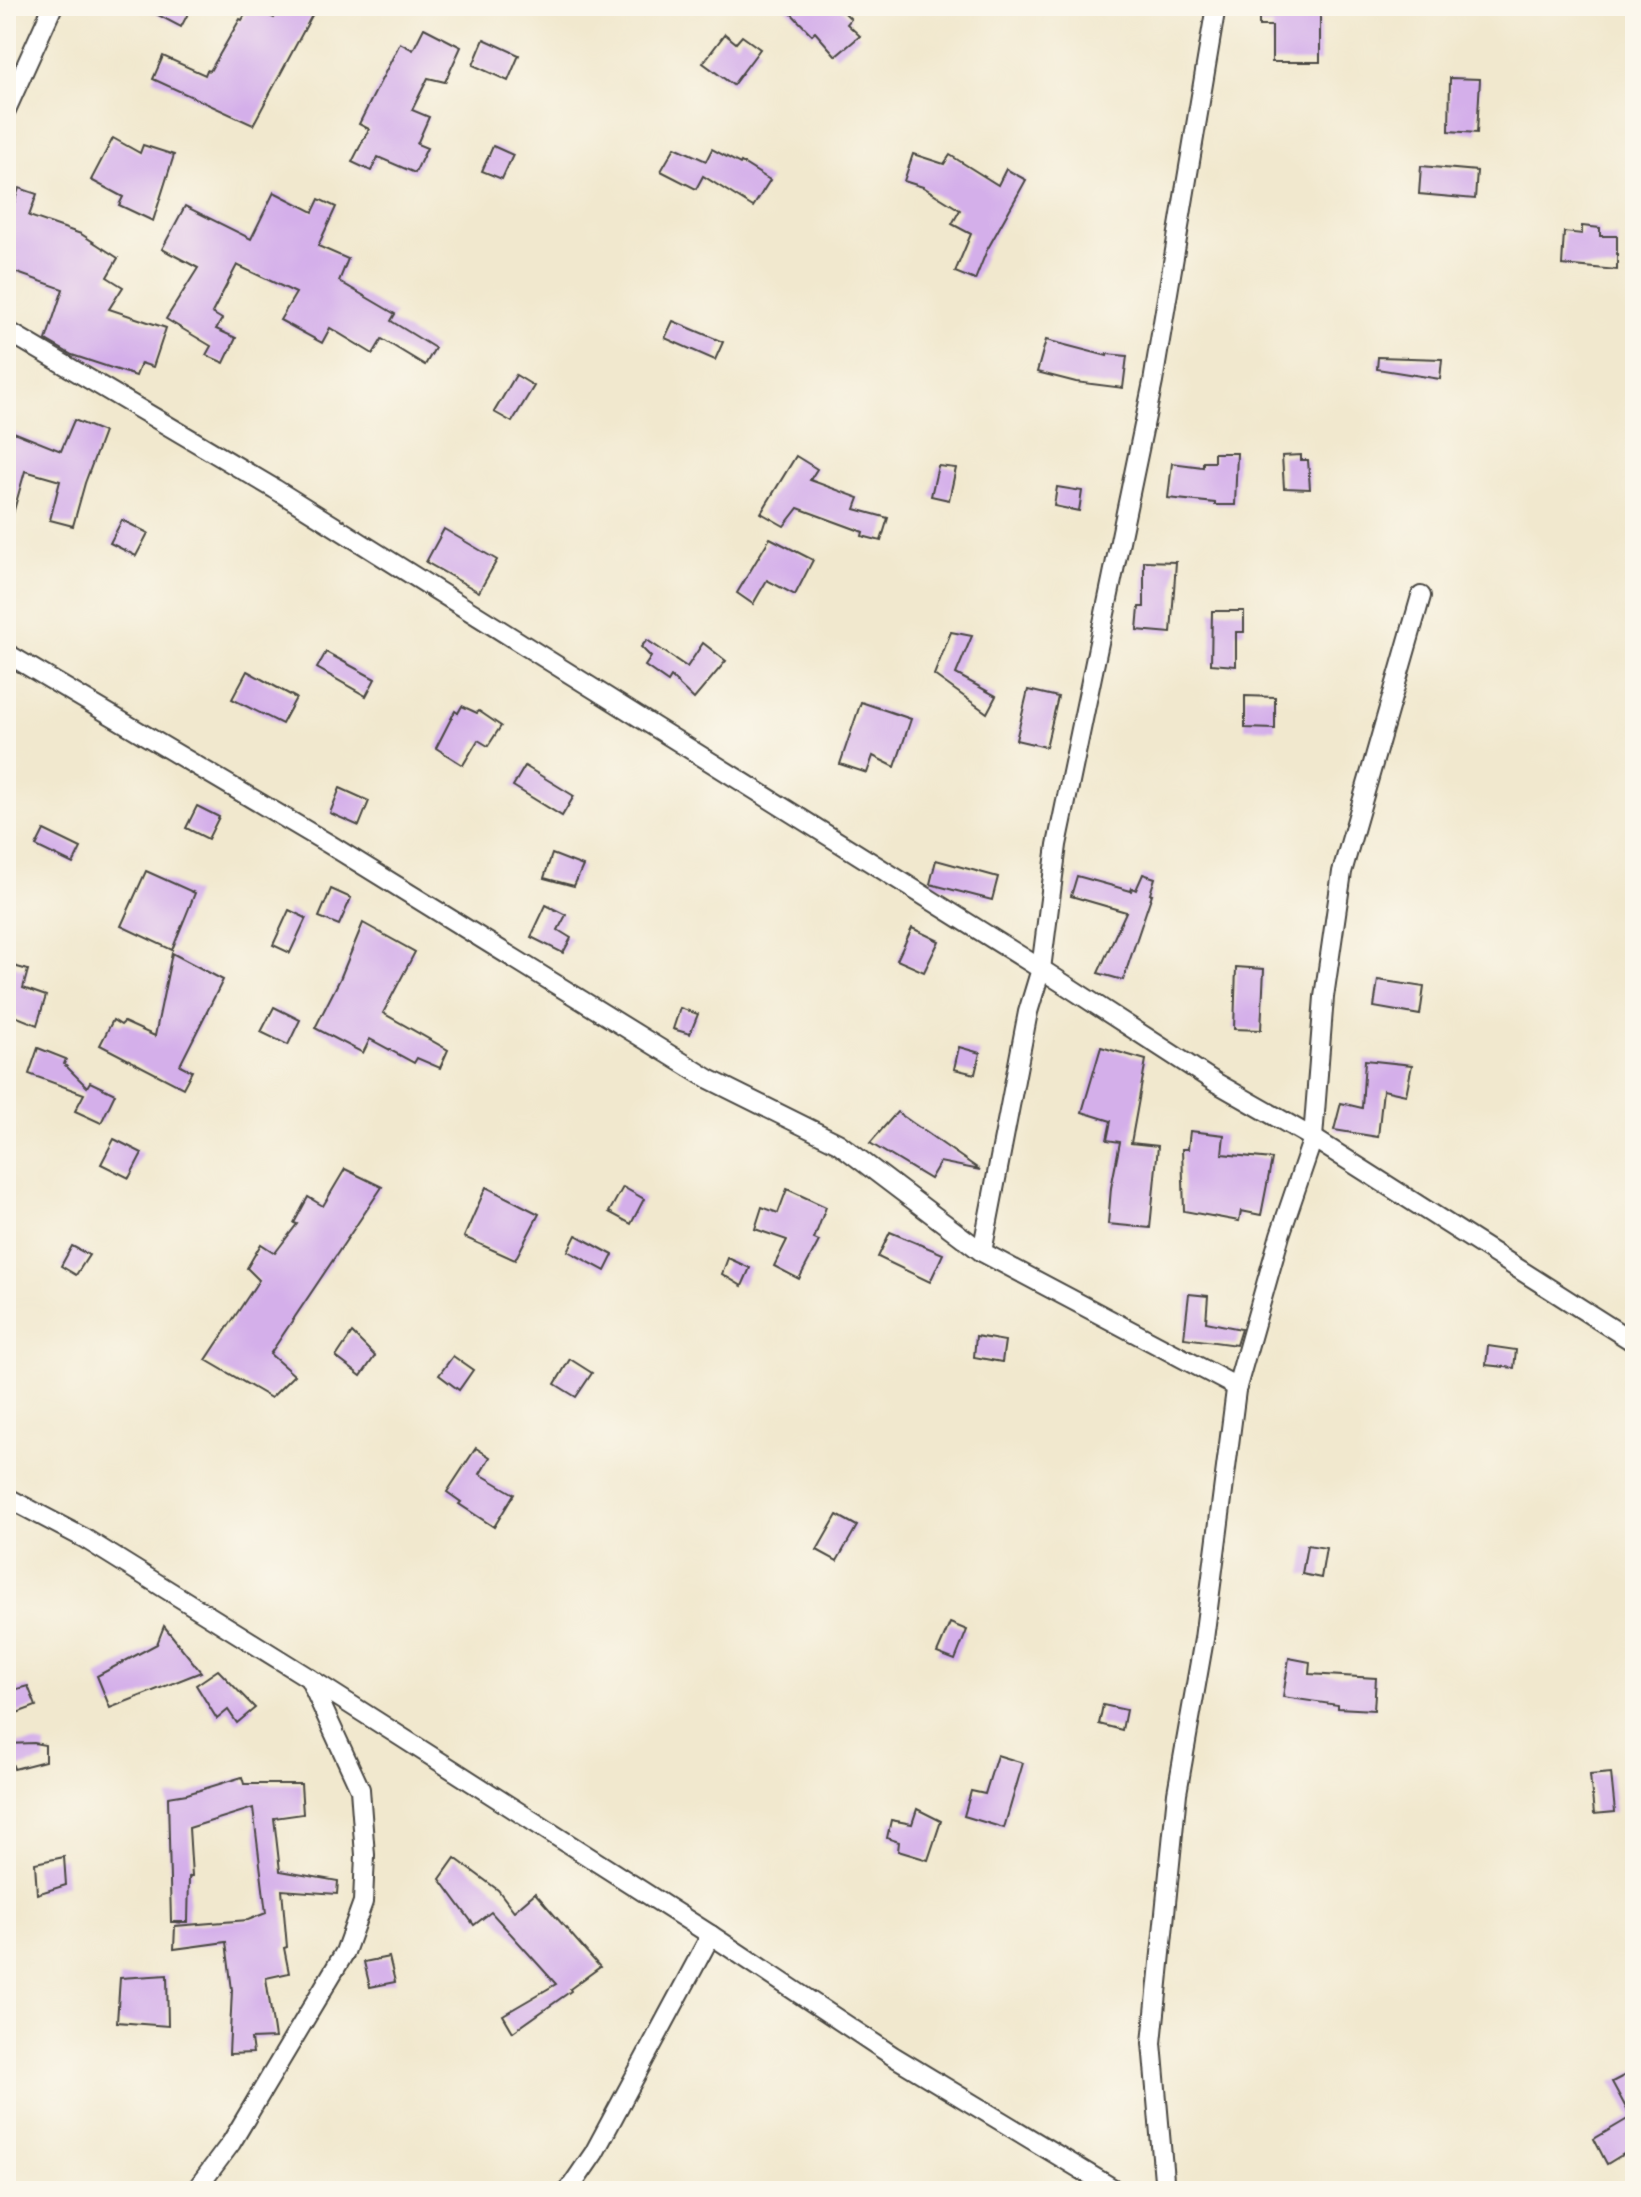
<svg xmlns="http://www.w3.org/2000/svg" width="1641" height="2197" viewBox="0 0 1641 2197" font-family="Vollkorn,serif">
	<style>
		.building { fill: #d4afea }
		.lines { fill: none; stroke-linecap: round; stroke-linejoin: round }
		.street-casing { stroke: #494743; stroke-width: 22 }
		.street { stroke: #fff; stroke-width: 18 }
	</style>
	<rect width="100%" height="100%" fill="#fbf7ec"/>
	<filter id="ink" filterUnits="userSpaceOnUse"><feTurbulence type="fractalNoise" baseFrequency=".0125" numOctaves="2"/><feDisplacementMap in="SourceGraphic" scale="16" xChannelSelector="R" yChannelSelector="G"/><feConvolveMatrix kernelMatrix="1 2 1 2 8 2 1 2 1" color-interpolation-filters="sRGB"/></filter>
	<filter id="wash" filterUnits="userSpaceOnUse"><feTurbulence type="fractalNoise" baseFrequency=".006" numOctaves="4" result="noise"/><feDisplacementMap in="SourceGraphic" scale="32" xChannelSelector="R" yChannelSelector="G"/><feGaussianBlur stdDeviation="1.8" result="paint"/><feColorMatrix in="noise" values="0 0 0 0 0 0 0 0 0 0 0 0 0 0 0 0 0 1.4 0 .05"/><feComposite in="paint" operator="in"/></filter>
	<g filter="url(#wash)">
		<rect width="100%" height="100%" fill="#f1e8ce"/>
		<g id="blocks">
			<g class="building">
				<polygon points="141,6 192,6 181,27"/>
				<polygon points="250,6 274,18 281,6 317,6 253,125 153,79 163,56 205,75 207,70 210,71 240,19 242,20"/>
				<polygon points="784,6 838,6 851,19 847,24 860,36 836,56 815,32 812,35"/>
				<polygon points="1259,6 1320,7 1320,62 1272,62 1272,26 1259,26"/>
				<polygon points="424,28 461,47 445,82 428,78 412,110 429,117 417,144 427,148 415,173 378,157 371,171 352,162 369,129 359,124 400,43 413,50"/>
				<polygon points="725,34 736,43 742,36 760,49 733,85 703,63"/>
				<polygon points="484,39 519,55 508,81 473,65"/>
				<polygon points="1450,78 1480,79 1477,133 1449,131"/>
				<polygon points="113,138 140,153 143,145 174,155 153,221 119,205 123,197 91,180"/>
				<polygon points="493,146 513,155 502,179 482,171"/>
				<polygon points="675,147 706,161 712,149 740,164 741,162 770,180 753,207 703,176 696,189 661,171"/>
				<polygon points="913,154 944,164 950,155 998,185 1006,169 1026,180 987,250 975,280 955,272 971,234 952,224 960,210 923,187 904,181"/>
				<polygon points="1421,166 1477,171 1475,199 1419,194"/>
				<polygon points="19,188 37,194 29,216 81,234 118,258 107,277 123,287 109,309 166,328 153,367 141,363 136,376 72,355 46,340 63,289 6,269 6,227"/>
				<polygon points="274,192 313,212 319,199 336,207 318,246 348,259 339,281 395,314 391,321 435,348 425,365 382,339 373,354 330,328 322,343 280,320 296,293 237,265 212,313 222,319 216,329 236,338 224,363 206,355 211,346 166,319 198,268 162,249 185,206 251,239"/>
				<polygon points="1582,226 1600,228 1600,236 1617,236 1617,270 1562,265 1564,232 1582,234"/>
				<polygon points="673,321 723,342 715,360 665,338"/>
				<polygon points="1046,340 1107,356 1107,354 1127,356 1123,388 1076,382 1037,372"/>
				<polygon points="1378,357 1442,359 1440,379 1377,369"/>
				<polygon points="516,375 534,386 512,422 494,412"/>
				<polygon points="74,420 104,432 85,483 73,526 50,520 60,481 25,471 12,517 6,516 6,429 61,451"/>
				<polygon points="1214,453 1237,453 1235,505 1215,505 1215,503 1168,498 1172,463 1203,467 1203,462 1214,462"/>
				<polygon points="1301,455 1301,460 1308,460 1310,489 1284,488 1282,456"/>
				<polygon points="796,456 817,469 810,480 859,498 855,509 888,518 881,541 862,536 863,532 798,508 784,526 761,513"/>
				<polygon points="938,466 956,468 949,500 931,496"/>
				<polygon points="1057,487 1082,491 1079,511 1054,506"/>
				<polygon points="122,520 148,533 136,556 110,543"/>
				<polygon points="444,529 497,560 479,592 426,562"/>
				<polygon points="770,538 813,560 795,595 767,580 753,604 737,593"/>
				<polygon points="1144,561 1176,562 1171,633 1137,630 1139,607 1144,607"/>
				<polygon points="1212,611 1244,611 1244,632 1236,632 1236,666 1211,664"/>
				<polygon points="951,632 972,636 956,674 996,696 987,713 934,675"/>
				<polygon points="647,640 687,667 703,643 726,661 694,699 671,677 668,682 645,666 651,657 641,647"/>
				<polygon points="326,652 375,679 366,696 317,668"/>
				<polygon points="247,671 296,698 282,724 232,699"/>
				<polygon points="1028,690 1058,697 1046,747 1016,740"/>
				<polygon points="1245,696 1275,697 1275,729 1245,728"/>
				<polygon points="861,702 911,719 895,767 873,756 867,773 840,764"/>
				<polygon points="462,706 477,713 479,711 501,726 488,746 478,740 463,765 436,748 455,711 458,713"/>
				<polygon points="525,766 574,796 562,816 513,786"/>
				<polygon points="340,788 369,801 359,826 330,813"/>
				<polygon points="197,806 219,817 208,839 186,828"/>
				<polygon points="44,830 81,848 73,864 36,846"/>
				<polygon points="552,854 583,866 574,886 544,878"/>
				<polygon points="936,860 998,877 992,900 930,884"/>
				<polygon points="146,871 195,893 172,950 121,926"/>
				<polygon points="1143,874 1155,878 1150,894 1152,894 1123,980 1098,973 1126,912 1071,896 1077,876 1131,891 1132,888 1136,890"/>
				<polygon points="331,889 351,898 339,925 319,917"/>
				<polygon points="546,905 566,915 558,930 571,938 563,953 531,937"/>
				<polygon points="289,910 306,918 290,953 273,945"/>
				<polygon points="363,923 415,952 383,1013 448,1050 440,1068 417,1058 414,1063 370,1039 363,1053 315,1028 340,979"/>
				<polygon points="912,928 939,941 924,972 897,960"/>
				<polygon points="172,953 223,980 180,1065 192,1071 183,1088 100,1045 113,1020 121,1025 124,1022 155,1036"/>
				<polygon points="6,964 28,970 23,988 46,996 37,1025 15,1016 11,1028 6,1028"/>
				<polygon points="1236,967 1264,969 1261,1030 1234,1029"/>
				<polygon points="1378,980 1424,987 1420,1015 1374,1007"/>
				<polygon points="274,1007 300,1020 288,1045 261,1032"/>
				<polygon points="680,1008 698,1014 690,1034 673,1029"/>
				<polygon points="959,1047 980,1053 975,1074 954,1069"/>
				<polygon points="1101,1047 1146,1060 1131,1143 1158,1146 1150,1228 1108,1224 1111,1188 1120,1142 1107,1140 1111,1121 1082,1112"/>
				<polygon points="38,1048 66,1059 64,1064 87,1087 90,1082 115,1094 101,1123 75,1111 84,1094 29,1074"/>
				<polygon points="1365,1060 1412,1065 1406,1095 1383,1090 1378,1137 1334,1130 1341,1103 1362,1108"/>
				<polygon points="897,1112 980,1170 940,1162 930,1179 870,1143"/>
				<polygon points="1190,1131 1224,1135 1222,1154 1272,1159 1261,1215 1241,1211 1239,1221 1184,1211 1182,1149 1188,1149"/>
				<polygon points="114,1139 142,1153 129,1178 101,1164"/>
				<polygon points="345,1169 382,1187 270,1354 294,1375 271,1398 206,1360 259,1280 247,1268 261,1244 275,1253 297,1224 294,1223 308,1197 323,1206"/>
				<polygon points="486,1187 539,1214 515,1260 464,1237"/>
				<polygon points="623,1187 644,1199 631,1224 609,1212"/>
				<polygon points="787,1189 826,1207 814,1239 819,1241 799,1279 774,1266 787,1240 755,1229 762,1207 778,1213"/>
				<polygon points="890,1232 943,1254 930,1282 878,1257"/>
				<polygon points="576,1235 613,1255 605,1271 568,1251"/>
				<polygon points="72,1246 89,1255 76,1275 61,1266"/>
				<polygon points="728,1258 750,1268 742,1286 722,1274"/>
				<polygon points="1189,1294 1208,1296 1206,1322 1241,1329 1236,1345 1184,1338"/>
				<polygon points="352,1333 375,1356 361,1376 336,1357"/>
				<polygon points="976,1336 1005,1341 1002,1362 974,1357"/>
				<polygon points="1488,1346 1516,1350 1514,1368 1486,1365"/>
				<polygon points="453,1356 473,1370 459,1390 439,1375"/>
				<polygon points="570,1359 592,1373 576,1397 555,1384"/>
				<polygon points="476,1448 490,1457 480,1474 514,1494 494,1527 459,1504 461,1502 447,1492"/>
				<polygon points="837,1515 857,1526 837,1561 817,1550"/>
				<polygon points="1307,1545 1326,1548 1321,1578 1302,1574"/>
				<polygon points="950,1623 967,1630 955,1660 937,1653"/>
				<polygon points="164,1626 201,1672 110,1708 97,1676 157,1644"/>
				<polygon points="1289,1658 1310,1662 1309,1674 1376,1678 1374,1710 1338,1708 1338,1705 1283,1697"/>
				<polygon points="218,1670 255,1708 237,1723 228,1710 217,1719 196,1685"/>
				<polygon points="28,1686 36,1706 6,1717 6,1692"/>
				<polygon points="1103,1705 1126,1710 1122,1730 1099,1724"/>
				<polygon points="34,1743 45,1745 45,1761 14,1769 6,1744"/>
				<polygon points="997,1755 1023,1763 1004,1828 964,1816 971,1791 985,1794"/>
				<polygon points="1611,1773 1615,1812 1594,1814 1590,1775"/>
				<polygon points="242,1777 244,1784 301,1784 303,1814 274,1818 280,1871 338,1881 337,1894 282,1890 287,1947 284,1948 289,1973 266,1978 275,2038 251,2039 253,2053 229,2054 232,1990 226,1942 174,1949 175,1926 248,1920 266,1913 253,1808 189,1828 192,1876 189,1877 188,1922 171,1922 168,1797 187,1794"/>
				<polygon points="917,1809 941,1821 928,1860 898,1851 899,1842 887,1838 891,1820 912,1824"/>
				<polygon points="64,1857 66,1885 37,1894 35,1863"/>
				<polygon points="455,1858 498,1890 514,1911 535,1893 600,1967 570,1989 571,1991 513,2032 503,2015 556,1984 491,1912 474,1925 440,1879"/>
				<polygon points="389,1957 395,1982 370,1987 364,1962"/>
				<polygon points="167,1975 168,2026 117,2022 120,1978"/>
				<polygon points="1635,2070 1635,2147 1607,2164 1594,2139 1631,2117 1612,2082"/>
			</g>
		</g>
	</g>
	<g filter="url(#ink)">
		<use href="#blocks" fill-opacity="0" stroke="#494743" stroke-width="2"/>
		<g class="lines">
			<defs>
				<g id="street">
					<polyline points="6,110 53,6"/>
					<polyline points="6,330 275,489 1041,969 1215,1082 1313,1138 1635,1343"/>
					<polyline points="6,653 329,844 709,1079 838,1143 982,1252 1237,1387"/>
					<polyline points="982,1252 1028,1012 1041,969 1057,845 1153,382 1216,6"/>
					<polyline points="6,1497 84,1538 309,1678 711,1935 893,2056 1117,2191"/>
					<polyline points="195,2191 231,2143 345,1952 363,1902 365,1855 360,1789 309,1678"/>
					<polyline points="568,2191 594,2153 711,1935"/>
					<polyline points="1165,2191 1152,2043 1177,1793 1204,1639 1236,1390 1280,1235 1313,1138 1324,997 1342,872 1421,596"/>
				</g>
			</defs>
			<use href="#street" class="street-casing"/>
			<use href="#street" class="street"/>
		</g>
	</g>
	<rect width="1641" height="2197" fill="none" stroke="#fbf7ec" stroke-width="32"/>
</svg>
